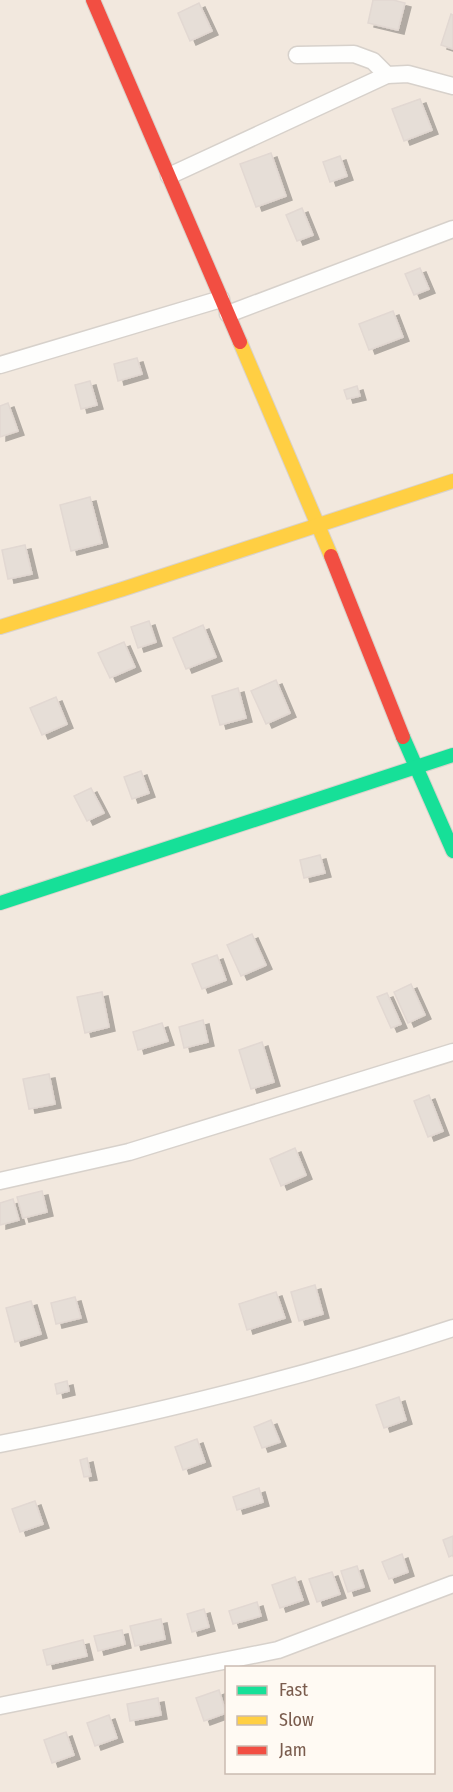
<svg xmlns="http://www.w3.org/2000/svg" width="453" height="1792" viewBox="0 0 453 1792" font-family="'Fira Sans Condensed',sans-serif">
	<style>
		.residential { fill: #f2e8de; fill-rule: evenodd }
		.building { fill: #e6ded7; stroke: #e2d8d2; stroke-width: 1.5; filter: url(#shadow) }
		.lines { fill: none; stroke-linecap: round; stroke-linejoin: round }
		.street-casing { stroke: #d7d1cb; stroke-width: 19 }
		.fast-casing { stroke: #d9d2cb; stroke-width: 16 }
		.slow-casing { stroke: #d9d2cb; stroke-width: 16 }
		.jam-casing { stroke: #d9d2cb; stroke-width: 16 }
		.street { stroke: #fefefd; stroke-width: 16 }
		.fast { stroke: #16e098; stroke-width: 14 }
		.slow { stroke: #ffcf43; stroke-width: 14 }
		.jam { stroke: #f24e42; stroke-width: 14 }
	</style>
	<defs>
		<filter id="shadow"><feDropShadow dx="6" dy="4" stdDeviation="0" flood-color="#0004"/></filter>
	</defs>
	<rect width="100%" height="100%" fill="#f9f5f0"/>
	<path class="residential" d="M0,0H453V1792H0ZM226,1668H434V1772H226Z"/>
	<g class="building">
		<polygon points="373,0 393,0 405,3 398,30 368,23"/>
		<polygon points="199,3 212,31 190,41 178,13"/>
		<polygon points="451,14 453,15 453,49 441,45"/>
		<polygon points="420,99 432,130 404,141 392,109"/>
		<polygon points="271,153 286,196 256,207 240,164"/>
		<polygon points="340,156 347,176 330,182 323,162"/>
		<polygon points="302,208 313,235 297,241 286,215"/>
		<polygon points="420,268 429,289 414,295 405,274"/>
		<polygon points="393,311 403,337 369,350 359,324"/>
		<polygon points="137,358 142,374 118,381 114,364"/>
		<polygon points="90,381 97,405 81,409 75,385"/>
		<polygon points="357,386 360,396 347,399 344,390"/>
		<polygon points="8,403 18,431 0,437 0,406"/>
		<polygon points="90,497 102,543 71,551 60,505"/>
		<polygon points="25,545 32,574 8,579 2,550"/>
		<polygon points="149,621 156,642 138,648 131,627"/>
		<polygon points="203,625 216,657 186,669 173,638"/>
		<polygon points="124,642 135,667 110,678 98,653"/>
		<polygon points="276,680 290,713 266,724 251,691"/>
		<polygon points="238,688 246,718 220,725 212,696"/>
		<polygon points="56,697 67,724 42,735 30,708"/>
		<polygon points="141,771 149,793 132,799 124,777"/>
		<polygon points="91,788 104,813 87,821 74,796"/>
		<polygon points="320,855 325,873 304,878 300,860"/>
		<polygon points="252,934 266,965 241,976 227,945"/>
		<polygon points="217,955 226,980 202,989 192,964"/>
		<polygon points="411,984 425,1015 408,1023 394,992"/>
		<polygon points="102,992 109,1027 85,1033 77,997"/>
		<polygon points="387,993 401,1024 391,1028 377,997"/>
		<polygon points="203,1020 208,1042 184,1048 179,1027"/>
		<polygon points="162,1023 168,1041 138,1050 133,1032"/>
		<polygon points="262,1042 274,1082 251,1089 239,1050"/>
		<polygon points="49,1074 55,1104 29,1109 23,1079"/>
		<polygon points="429,1095 443,1131 428,1137 414,1101"/>
		<polygon points="295,1148 306,1175 281,1186 270,1159"/>
		<polygon points="42,1191 47,1212 23,1218 17,1197"/>
		<polygon points="13,1199 19,1220 0,1225 0,1203"/>
		<polygon points="315,1285 323,1314 299,1321 291,1292"/>
		<polygon points="276,1292 285,1318 247,1330 239,1304"/>
		<polygon points="75,1297 81,1318 56,1324 51,1303"/>
		<polygon points="31,1301 41,1334 15,1342 6,1308"/>
		<polygon points="67,1381 69,1391 57,1394 55,1384"/>
		<polygon points="399,1397 406,1420 384,1428 376,1405"/>
		<polygon points="271,1420 280,1442 262,1448 254,1427"/>
		<polygon points="197,1439 205,1462 183,1470 175,1447"/>
		<polygon points="87,1458 91,1476 84,1477 80,1460"/>
		<polygon points="259,1488 263,1502 237,1510 233,1497"/>
		<polygon points="35,1501 43,1524 20,1532 12,1509"/>
		<polygon points="453,1536 453,1555 449,1557 443,1540"/>
		<polygon points="402,1554 408,1572 389,1579 382,1562"/>
		<polygon points="357,1566 364,1587 348,1592 341,1571"/>
		<polygon points="332,1572 340,1594 317,1602 309,1579"/>
		<polygon points="295,1577 303,1600 280,1608 272,1585"/>
		<polygon points="257,1602 261,1616 233,1624 229,1611"/>
		<polygon points="204,1609 209,1627 192,1632 187,1614"/>
		<polygon points="161,1619 165,1639 135,1646 130,1626"/>
		<polygon points="122,1630 125,1644 98,1651 94,1636"/>
		<polygon points="83,1640 87,1656 47,1665 43,1650"/>
		<polygon points="219,1690 226,1713 204,1721 196,1698"/>
		<polygon points="158,1698 161,1715 130,1721 127,1704"/>
		<polygon points="109,1715 117,1738 95,1746 87,1723"/>
		<polygon points="66,1732 74,1755 52,1763 44,1740"/>
	</g>
	<g class="lines">
		<defs>
			<g id="street">
				<polyline points="297,55 354,54 373,61 387,75"/>
				<polyline points="169,176 387,75 408,74 453,86"/>
				<polyline points="228,314 453,229"/>
				<polyline points="0,365 221,299"/>
				<polyline points="0,1181 129,1152 453,1052"/>
				<path d="M0,1444C153,1414 305,1377 453,1328"/>
				<polyline points="0,1706 278,1650 453,1584"/>
			</g>
			<g id="fast">
				<polyline points="403,737 453,851"/>
				<polyline points="0,903 453,755"/>
			</g>
			<g id="slow">
				<polyline points="240,342 331,556"/>
				<polyline points="0,627 123,589 453,481"/>
			</g>
			<g id="jam">
				<polyline points="93,0 240,342"/>
				<polyline points="331,556 403,737"/>
			</g>
		</defs>
		<use href="#street" class="street-casing"/>
		<use href="#fast" class="fast-casing"/>
		<use href="#slow" class="slow-casing"/>
		<use href="#jam" class="jam-casing"/>
		<use href="#street" class="street"/>
		<use href="#fast" class="fast"/>
		<use href="#slow" class="slow"/>
		<use href="#jam" class="jam"/>
	</g>
	<rect x="225" y="1666" width="210" height="108" fill="#fffaf3" stroke="#cabbb1" stroke-width="1.5"/>
	<rect x="237" y="1686" width="30" height="9" fill="#16e098" stroke="#cabbb1" stroke-width="1.5"/>
	<text x="279" y="1696" font-size="18" fill="#7a5c4d">Fast</text>
	<rect x="237" y="1716" width="30" height="9" fill="#ffcf43" stroke="#cabbb1" stroke-width="1.5"/>
	<text x="279" y="1726" font-size="18" fill="#7a5c4d">Slow</text>
	<rect x="237" y="1746" width="30" height="9" fill="#f24e42" stroke="#cabbb1" stroke-width="1.5"/>
	<text x="279" y="1756" font-size="18" fill="#7a5c4d">Jam</text>
</svg>
